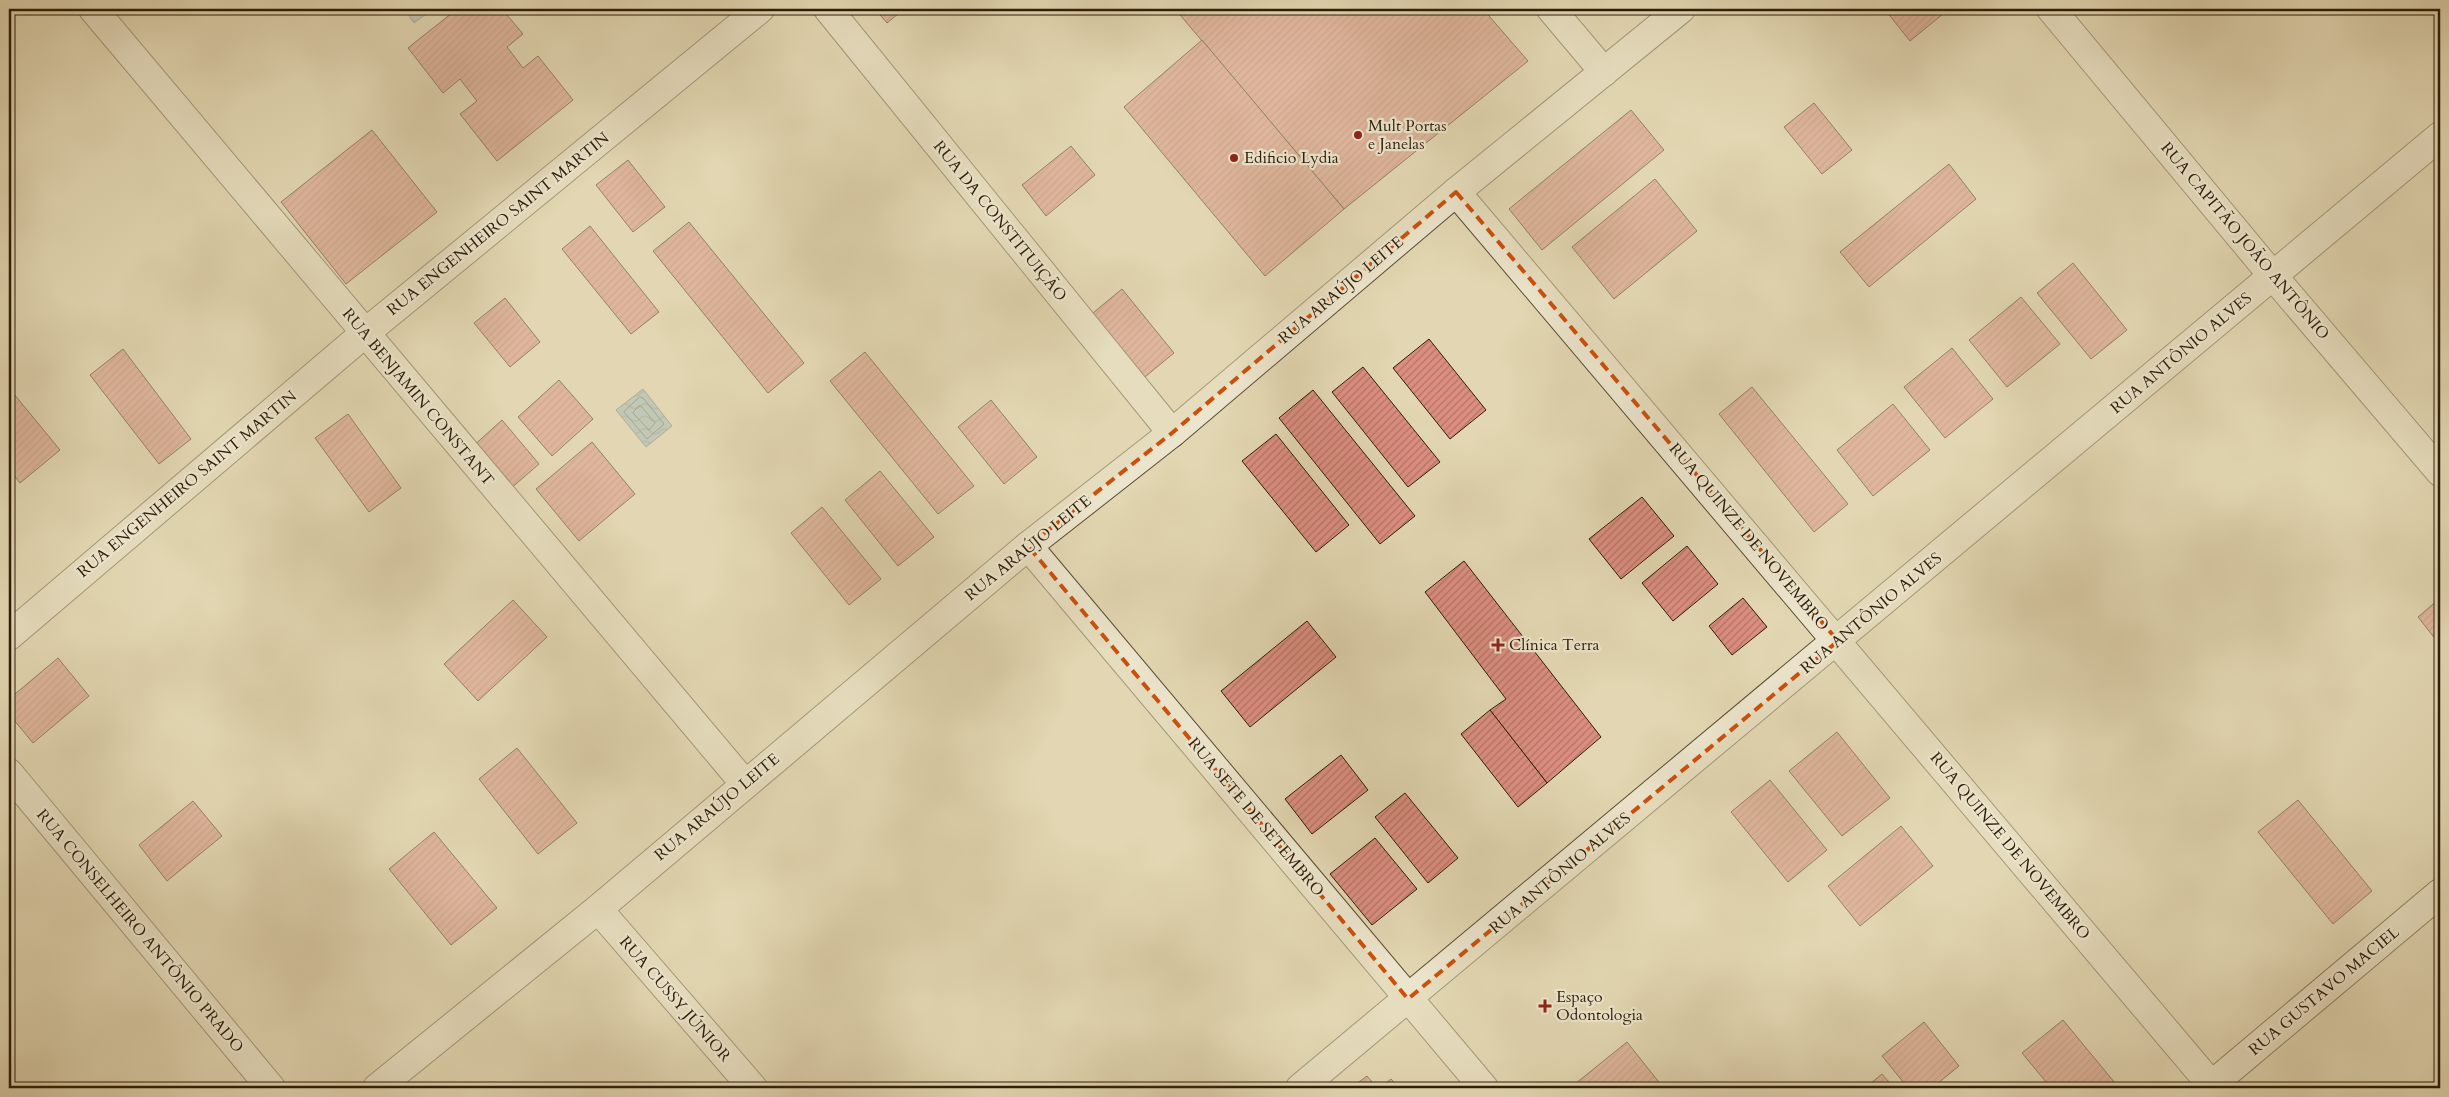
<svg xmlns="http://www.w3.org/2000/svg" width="2449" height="1097" viewBox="0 0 2449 1097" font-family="Cardo,serif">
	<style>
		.water { fill: url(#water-waves); stroke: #6f7972 }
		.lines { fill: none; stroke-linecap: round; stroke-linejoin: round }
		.shore { stroke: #646a60; stroke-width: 1 }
		.building { fill: url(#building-hatch); stroke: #2e1d08 }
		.street-casing { stroke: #5b4c32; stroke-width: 30 }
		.secondary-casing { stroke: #2e1d08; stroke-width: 30 }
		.street { stroke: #ece5cd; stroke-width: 28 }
		.secondary { stroke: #ece5cd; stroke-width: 28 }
		.marked { fill: none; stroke: #cc500b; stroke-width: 4; stroke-dasharray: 10 6; stroke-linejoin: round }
		.poi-dot { fill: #8f2418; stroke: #ece5cd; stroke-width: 2 }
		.labels { text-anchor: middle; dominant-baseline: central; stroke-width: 4.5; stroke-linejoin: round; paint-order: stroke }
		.poi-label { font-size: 16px; fill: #2e1d08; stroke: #ece5cd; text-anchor: start }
		.street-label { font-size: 16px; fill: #2e1d08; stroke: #ece5cd }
	</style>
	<defs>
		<pattern id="water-waves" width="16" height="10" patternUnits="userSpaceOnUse" patternTransform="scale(1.25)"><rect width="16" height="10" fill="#9ab7b8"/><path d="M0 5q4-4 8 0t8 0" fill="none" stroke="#7e9494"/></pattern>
		<pattern id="building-hatch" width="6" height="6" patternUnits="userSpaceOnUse" patternTransform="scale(1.25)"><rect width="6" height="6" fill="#dc8e80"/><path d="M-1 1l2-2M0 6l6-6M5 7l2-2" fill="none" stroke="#b37367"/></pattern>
	</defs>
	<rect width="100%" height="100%" fill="#e2d7b2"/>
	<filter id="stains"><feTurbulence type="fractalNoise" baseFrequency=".004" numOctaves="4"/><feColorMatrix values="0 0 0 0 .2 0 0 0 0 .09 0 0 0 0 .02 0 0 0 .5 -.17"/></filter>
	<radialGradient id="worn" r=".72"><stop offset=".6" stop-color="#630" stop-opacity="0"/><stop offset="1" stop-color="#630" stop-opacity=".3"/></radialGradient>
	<g class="water">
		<polygon points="404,9 433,9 414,23"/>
		<polygon points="643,389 672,426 646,447 616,410"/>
	</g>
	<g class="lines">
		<g class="shore">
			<polygon points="640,397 643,398 664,424 647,439 624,412"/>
			<polygon points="639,406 642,407 655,423 649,430 633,413"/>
		</g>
	</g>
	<g class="building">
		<polygon points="457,9 502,9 523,34 507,47 523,68 538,56 573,100 497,161 460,114 477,101 460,79 443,93 408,48"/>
		<polygon points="875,9 904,9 887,23"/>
		<polygon points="1175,9 1483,9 1528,61 1344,209"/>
		<polygon points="1889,9 1949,9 1910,41 1886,11"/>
		<polygon points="1202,40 1344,209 1265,276 1124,107"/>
		<polygon points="1814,103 1852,150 1822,174 1784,127"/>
		<polygon points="1631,110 1664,150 1542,250 1509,209"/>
		<polygon points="372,130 437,212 346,284 281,202"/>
		<polygon points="1071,146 1095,175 1046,216 1022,185"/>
		<polygon points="628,160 665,207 633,232 596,185"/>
		<polygon points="1949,164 1976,199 1869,287 1840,252"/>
		<polygon points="1655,179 1697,231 1614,299 1572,247"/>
		<polygon points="689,222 804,363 768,393 653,251"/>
		<polygon points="590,226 659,312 631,334 562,249"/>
		<polygon points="2073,263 2127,330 2091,359 2037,293"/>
		<polygon points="1122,289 1174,353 1140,381 1088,317"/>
		<polygon points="2021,297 2060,344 2007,387 1969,340"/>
		<polygon points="505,298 540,342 510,367 474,323"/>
		<polygon points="1429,339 1486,410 1450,439 1393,368"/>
		<polygon points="1952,348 1993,399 1945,438 1904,387"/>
		<polygon points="123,349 191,439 159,464 90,375"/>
		<polygon points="865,352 974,486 938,514 830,381"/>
		<polygon points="1363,367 1440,462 1408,487 1332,392"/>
		<polygon points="559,380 593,419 552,456 518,417"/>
		<polygon points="1752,387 1848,504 1814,532 1719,414"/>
		<polygon points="9,388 60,450 20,483 9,469"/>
		<polygon points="1313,390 1415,516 1380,544 1279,418"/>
		<polygon points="991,400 1037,457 1004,484 958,427"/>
		<polygon points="1893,404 1930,450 1873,496 1837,450"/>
		<polygon points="348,414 401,488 369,512 315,438"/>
		<polygon points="502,420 539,464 509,490 471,448"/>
		<polygon points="1276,434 1349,525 1316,552 1242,461"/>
		<polygon points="592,442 635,494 579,541 536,489"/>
		<polygon points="880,471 934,537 898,566 845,500"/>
		<polygon points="1642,497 1674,536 1621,579 1589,539"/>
		<polygon points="822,507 881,579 849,605 791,533"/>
		<polygon points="1687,546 1718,584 1673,621 1642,583"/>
		<polygon points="1464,561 1601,737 1547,783 1490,710 1506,699 1425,592"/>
		<polygon points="1743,598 1767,627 1732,655 1709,626"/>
		<polygon points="2440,598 2440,645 2418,617"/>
		<polygon points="513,600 547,637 478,701 444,664"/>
		<polygon points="1307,621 1336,657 1250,727 1221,691"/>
		<polygon points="58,658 89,696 33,743 9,714 9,699"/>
		<polygon points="1490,710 1547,783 1518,807 1461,734"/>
		<polygon points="1837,732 1890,798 1842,836 1789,771"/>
		<polygon points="517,748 577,823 538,854 479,779"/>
		<polygon points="1341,755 1368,790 1312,834 1285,799"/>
		<polygon points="1770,780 1827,850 1788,882 1731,812"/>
		<polygon points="1405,793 1458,858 1428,883 1375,817"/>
		<polygon points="2298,800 2372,891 2333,924 2258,832"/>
		<polygon points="193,801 222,836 167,881 139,845"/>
		<polygon points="1901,826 1933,866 1860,926 1828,886"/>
		<polygon points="434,832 497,908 451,945 389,869"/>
		<polygon points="1375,838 1417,889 1372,925 1330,874"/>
		<polygon points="2063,1020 2115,1083 2109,1088 2051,1088 2022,1053"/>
		<polygon points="1924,1022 1959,1066 1932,1088 1908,1088 1882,1056"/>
		<polygon points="1627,1042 1662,1086 1659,1088 1570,1088"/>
		<polygon points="1882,1074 1894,1088 1865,1088"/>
		<polygon points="1367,1076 1377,1088 1351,1088"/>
		<polygon points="1391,1079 1399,1088 1380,1088"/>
	</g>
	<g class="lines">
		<defs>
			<g id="street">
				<polyline points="93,9 745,784"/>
				<polyline points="828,9 1172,433"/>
				<polyline points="1551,9 1604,72"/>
				<polyline points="2051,9 2273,276 2440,472"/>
				<polyline points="1456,192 2214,1088"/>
				<polyline points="1028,546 1484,1088"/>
				<polyline points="9,636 365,333 760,9"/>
				<polyline points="9,773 271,1088"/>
				<polyline points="598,909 753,1088"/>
				<polyline points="377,1088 598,909 1028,546 1172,433 1456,192 1681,9"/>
				<polyline points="1300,1088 2440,136"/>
			</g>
			<polyline id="secondary" points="2208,1088 2440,893"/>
		</defs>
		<use href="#street" class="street-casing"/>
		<use href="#secondary" class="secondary-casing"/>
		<use href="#street" class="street"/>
		<use href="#secondary" class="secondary"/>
	</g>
	<path d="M0 0H2449V1097H0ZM1456,192L1838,641L1408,999L1028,546L1172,433Z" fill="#e2d7b2" fill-opacity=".55" fill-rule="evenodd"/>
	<path class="marked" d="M1456,192L1838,641L1408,999L1028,546L1172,433Z"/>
	<g class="poi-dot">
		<circle cx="1358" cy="135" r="5"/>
		<circle cx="1234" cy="158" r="5"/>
		<path d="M1495.5 637.5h5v5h5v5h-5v5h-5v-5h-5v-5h5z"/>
		<path d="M1542.5 998.5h5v5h5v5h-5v5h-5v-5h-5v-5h5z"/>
	</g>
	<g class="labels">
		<g class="poi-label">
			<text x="1368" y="126">Mult Portas<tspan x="1368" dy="18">e Janelas</tspan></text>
			<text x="1244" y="158">Edificio Lydia</text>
			<text x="1509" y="645">Clínica Terra</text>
			<text x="1556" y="997">Espaço<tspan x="1556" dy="18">Odontologia</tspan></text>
		</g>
		<g class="street-label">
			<text transform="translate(1000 221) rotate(51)">RUA DA CONSTITUIÇÃO</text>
			<text transform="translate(498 224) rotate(-39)">RUA ENGENHEIRO SAINT MARTIN</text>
			<text transform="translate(2245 241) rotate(50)">RUA CAPITÃO JOÃO ANTÔNIO</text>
			<text transform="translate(1341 290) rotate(-40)">RUA ARAÚJO LEITE</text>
			<text transform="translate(2181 353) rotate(-40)">RUA ANTÔNIO ALVES</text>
			<text transform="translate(418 397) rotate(50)">RUA BENJAMIN CONSTANT</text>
			<text transform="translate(187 484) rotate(-40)">RUA ENGENHEIRO SAINT MARTIN</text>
			<text transform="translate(1749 537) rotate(50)">RUA QUINZE DE NOVEMBRO</text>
			<text transform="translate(1028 548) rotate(-39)">RUA ARAÚJO LEITE</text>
			<text transform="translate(1871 613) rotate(-40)">RUA ANTÔNIO ALVES</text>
			<text transform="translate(717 807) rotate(-40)">RUA ARAÚJO LEITE</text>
			<text transform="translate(1256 817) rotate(50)">RUA SETE DE SETEMBRO</text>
			<text transform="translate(2010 846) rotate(50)">RUA QUINZE DE NOVEMBRO</text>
			<text transform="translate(1560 873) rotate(-40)">RUA ANTÔNIO ALVES</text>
			<text transform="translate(140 931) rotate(50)">RUA CONSELHEIRO ANTÔNIO PRADO</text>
			<text transform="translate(2324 991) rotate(-40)">RUA GUSTAVO MACIEL</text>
			<text transform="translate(675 999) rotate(49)">RUA CUSSY JÚNIOR</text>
		</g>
	</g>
	<rect width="2449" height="1097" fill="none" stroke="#e2d7b2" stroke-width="30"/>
	<rect x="10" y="10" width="2429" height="1077" fill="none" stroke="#2e1d08" stroke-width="2.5"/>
	<rect x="15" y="15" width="2419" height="1067" fill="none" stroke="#2e1d08"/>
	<rect width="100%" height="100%" filter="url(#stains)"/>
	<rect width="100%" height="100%" fill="url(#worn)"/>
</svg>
